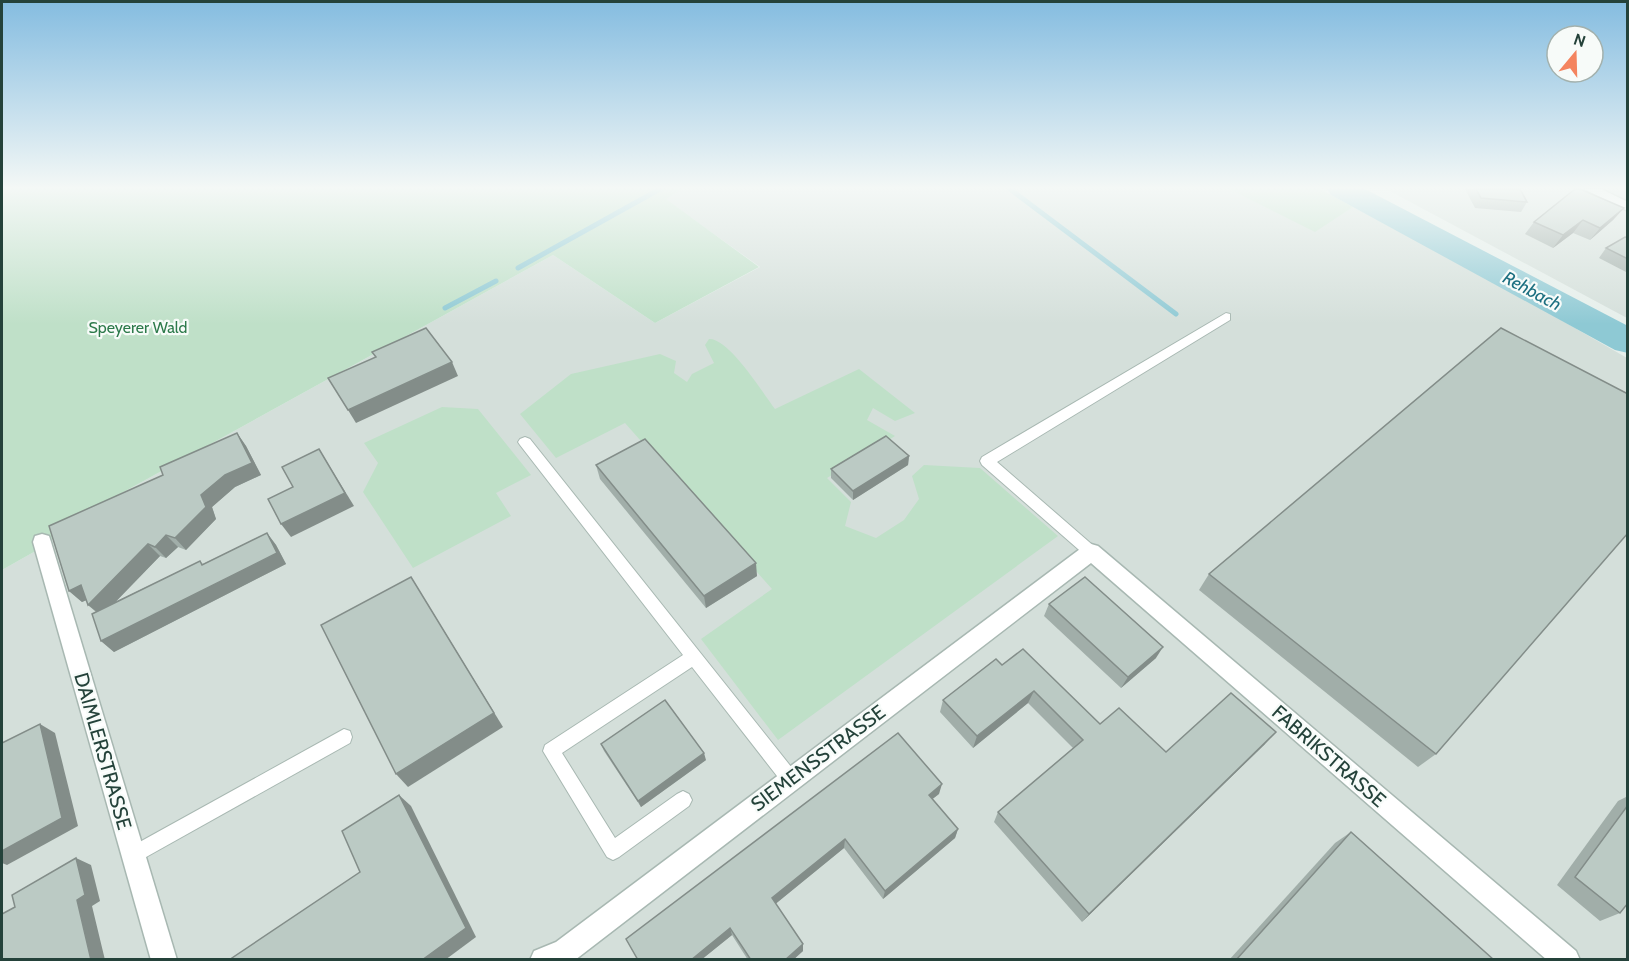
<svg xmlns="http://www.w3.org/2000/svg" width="1629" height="961" viewBox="0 0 1629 961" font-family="Cabin,sans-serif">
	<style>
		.built { fill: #d4dfda }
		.green { fill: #bfe0c8 }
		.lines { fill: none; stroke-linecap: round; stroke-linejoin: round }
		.stream { stroke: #8ec9d4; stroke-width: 5 }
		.river { fill: #8ec9d4; fill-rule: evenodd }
		.service-casing { stroke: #a8b8b2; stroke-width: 2 }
		.minor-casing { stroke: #a8b8b2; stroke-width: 3 }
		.service { fill: #fff; fill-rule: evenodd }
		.minor { fill: #fff; fill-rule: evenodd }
		.wall { fill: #a1aea9 }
		.shaded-wall { fill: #838d89 }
		.building { fill: #bbcac4; stroke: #838d89; stroke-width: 1.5 }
		.labels { text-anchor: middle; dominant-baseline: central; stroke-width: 4.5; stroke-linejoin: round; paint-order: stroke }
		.park-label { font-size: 16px; fill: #2d7a4b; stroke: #f7fbf9 }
		.water-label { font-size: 18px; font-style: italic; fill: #1c6f80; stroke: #f7fbf9 }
		.near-street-label { font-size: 20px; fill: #24423a; stroke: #f7fbf9 }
	</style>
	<rect width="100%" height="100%" fill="#e6efeb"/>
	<g class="built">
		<polygon points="682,189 1229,189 1315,231 1353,207 1481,274 1627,358 1627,959 2,959 2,570 48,544 71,521 553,255 655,323 760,267 665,199"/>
		<polygon points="1386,189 1627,189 1627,318"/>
	</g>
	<g class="green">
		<polygon points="2,189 682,189 666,199 759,267 655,323 553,255 71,521 48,544 2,570"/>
		<polygon points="1229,189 1320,189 1353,207 1315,232"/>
		<path d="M709,339C729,338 762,392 775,409L859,369L915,413L895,421L873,408L867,420L895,436L827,478L851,502L845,526L876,538L904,520L919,499L912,476L924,465L980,468L1058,536L778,740L701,639L772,589L625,423L556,458L520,414L571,374L660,354L676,361L674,373L687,382L692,374L714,363L705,345Z"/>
		<polygon points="442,407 478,409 531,475 496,493 511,516 413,568 363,492 378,463 364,443"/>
	</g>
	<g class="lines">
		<g class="stream">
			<polyline points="1010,189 1176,314"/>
			<polyline points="518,268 660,189"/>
			<polyline points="445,308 496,281"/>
		</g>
		<polygon class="river" points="1327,189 1365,189 1628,326 1628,353 1615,350 1331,195"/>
		<defs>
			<g id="service">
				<polygon points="1226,313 1230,314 1230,320 997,462 1096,548 1098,552 1096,556 1091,558 1086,556 982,465 980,461 982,457"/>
				<polygon points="525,437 530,439 796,773 799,779 796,785 790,787 784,785 692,667 562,753 615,838 677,794 683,791 689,794 692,800 689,806 619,857 613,860 607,857 543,751 545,745 683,655 520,445 518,442 520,439"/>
				<polygon points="344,729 350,731 352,737 350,743 139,861 133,864 127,861 124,855 127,849"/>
			</g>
			<g id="minor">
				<polygon points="1584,189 1601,189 1628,202 1628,211"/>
				<polygon points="42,534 49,536 51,542 177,960 151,960 33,542 35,536"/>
				<polygon points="1091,544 1098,546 1576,951 1580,960 1547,960 1091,563 575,960 530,960 534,951 556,942 1084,546"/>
			</g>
		</defs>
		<use href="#service" class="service-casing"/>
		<use href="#minor" class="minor-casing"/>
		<use href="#service" class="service"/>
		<use href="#minor" class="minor"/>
	</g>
	<g class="wall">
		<polygon points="1465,189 1520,189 1527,202 1521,212 1475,208"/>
		<polygon points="1624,208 1613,220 1590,240 1573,233 1553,248 1525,234 1534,222"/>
		<polygon points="1628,238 1628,273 1599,258 1606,248"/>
		<polygon points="237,433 246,446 261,475 235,487 212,507 216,519 186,550 178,547 166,558 160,556 115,602 200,561 203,564 267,533 276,545 286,564 114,652 101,641 96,612 88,605 87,600 82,602 69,591 163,475"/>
		<polygon points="909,456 908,465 853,500 831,478 831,469"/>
		<polygon points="596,465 757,576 706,608 600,479"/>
		<polygon points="1209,574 1436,754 1418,767 1199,590"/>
		<polygon points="1049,604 1156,658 1121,688 1044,616"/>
		<polygon points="1002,665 1100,724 1166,752 1265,744 1082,922 994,822 998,812 1073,748 1028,703 973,748 940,712 943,700"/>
		<polygon points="601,744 706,760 641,807 604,751"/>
		<polygon points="939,794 932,799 958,829 955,838 883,899 844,848 775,904 803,944 803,951 793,960 748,960 732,935 701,960 638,960 626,939"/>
		<polygon points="1628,796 1628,903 1620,913 1600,921 1557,885 1618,801"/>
		<polygon points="1351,832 1494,960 1229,960 1335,843"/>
	</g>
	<g class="shaded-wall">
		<polygon points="1624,208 1613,220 1590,240 1600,228"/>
		<polygon points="1583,220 1573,233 1553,248 1563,235"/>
		<polygon points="452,362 458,376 356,423 348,410"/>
		<polygon points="237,433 246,446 261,475 235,487 212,507 216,519 186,550 175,538 201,495"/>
		<polygon points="319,449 354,506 291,537 281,524"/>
		<polygon points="909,456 908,465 853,500 853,491"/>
		<polygon points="267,533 276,545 286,564 114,652 101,641"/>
		<polygon points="166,535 178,547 166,558 155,547"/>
		<polygon points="148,544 160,556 102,616 88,605"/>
		<polygon points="756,563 757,576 706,608 704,596"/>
		<polygon points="411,577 503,727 408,787 396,774"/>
		<polygon points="81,585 95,596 82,602 69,591"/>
		<polygon points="1163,647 1156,658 1121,688 1128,677"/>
		<polygon points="1034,691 1028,703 973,748 977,736"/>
		<polygon points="40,724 55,733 78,826 7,865 2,863 2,851"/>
		<polygon points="1276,732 1265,744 1082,922 1089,914"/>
		<polygon points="704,753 706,760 641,807 638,801"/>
		<polygon points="942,784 939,794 926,804 929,795"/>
		<polygon points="399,795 411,806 476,937 445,960 422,960"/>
		<polygon points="958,829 955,838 883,899 885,891"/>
		<polygon points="845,839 844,848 773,906 772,898"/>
		<polygon points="76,858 91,865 100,901 92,906 105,960 91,960 77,900"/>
		<polygon points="730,928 732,935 701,960 691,960"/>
		<polygon points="803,944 803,951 793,960 785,960"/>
	</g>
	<g class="building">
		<polygon points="1476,189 1520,189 1527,202 1481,198"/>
		<polygon points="1575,189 1580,189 1624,208 1600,228 1583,220 1563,235 1534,222"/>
		<polygon points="1625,237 1628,238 1628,259 1606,248"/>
		<polygon points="426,328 452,362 348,410 328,378 376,357 372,352"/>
		<polygon points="1501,328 1628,394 1628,533 1436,754 1209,574"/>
		<polygon points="237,433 252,463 225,475 201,495 206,507 175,538 166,535 155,547 148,544 88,605 81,585 69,591 49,526 163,475 160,467"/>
		<polygon points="886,436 909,456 853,491 831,469"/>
		<polygon points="645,439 756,563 704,596 596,465"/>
		<polygon points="319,449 345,493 281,524 268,499 293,487 282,467"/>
		<polygon points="267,533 277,553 101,641 92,614 200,561 202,565"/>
		<polygon points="411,577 494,713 396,774 321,625"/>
		<polygon points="1085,577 1163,647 1128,677 1049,604"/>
		<polygon points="1023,649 1100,724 1119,708 1166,752 1231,693 1276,732 1089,914 998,812 1083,740 1034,691 977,736 943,700 996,659 1002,665"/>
		<polygon points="665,700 704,753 638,801 601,744"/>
		<polygon points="40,724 62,818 2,851 2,743"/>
		<polygon points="898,733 942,784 929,795 958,829 885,891 845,839 772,898 803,944 785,960 751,960 730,928 691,960 638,960 626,939"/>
		<polygon points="399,795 466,928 422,960 229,960 360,872 342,831"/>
		<polygon points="1628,805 1628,903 1620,913 1575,877"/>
		<polygon points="1351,832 1494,960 1236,960"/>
		<polygon points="76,858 85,895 77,900 91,960 2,960 2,914 15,907 12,895"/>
	</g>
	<linearGradient id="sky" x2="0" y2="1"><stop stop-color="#84bce0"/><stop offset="0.58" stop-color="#f4f8f6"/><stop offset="1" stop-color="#f4f8f6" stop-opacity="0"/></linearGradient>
	<rect width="1629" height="324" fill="url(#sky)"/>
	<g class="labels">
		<g class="park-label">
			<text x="138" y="327">Speyerer Wald</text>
		</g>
		<g class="water-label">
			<text transform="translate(1532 291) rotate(28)">Rehbach</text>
		</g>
		<g class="near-street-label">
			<text transform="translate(103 751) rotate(74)">DAIMLERSTRASSE</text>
			<text transform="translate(1329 756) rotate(41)">FABRIKSTRASSE</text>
			<text transform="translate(818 758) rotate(-37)">SIEMENSSTRASSE</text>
		</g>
	</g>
	<rect width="1629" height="961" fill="none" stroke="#24423a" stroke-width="6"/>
	<g transform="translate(1575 54) rotate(19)"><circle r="28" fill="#f7fbf9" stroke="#a3b1ad" stroke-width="1.5"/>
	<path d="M0-4.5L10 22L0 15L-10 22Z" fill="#f4845f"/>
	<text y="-9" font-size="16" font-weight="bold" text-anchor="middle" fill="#24423a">N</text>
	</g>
</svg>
